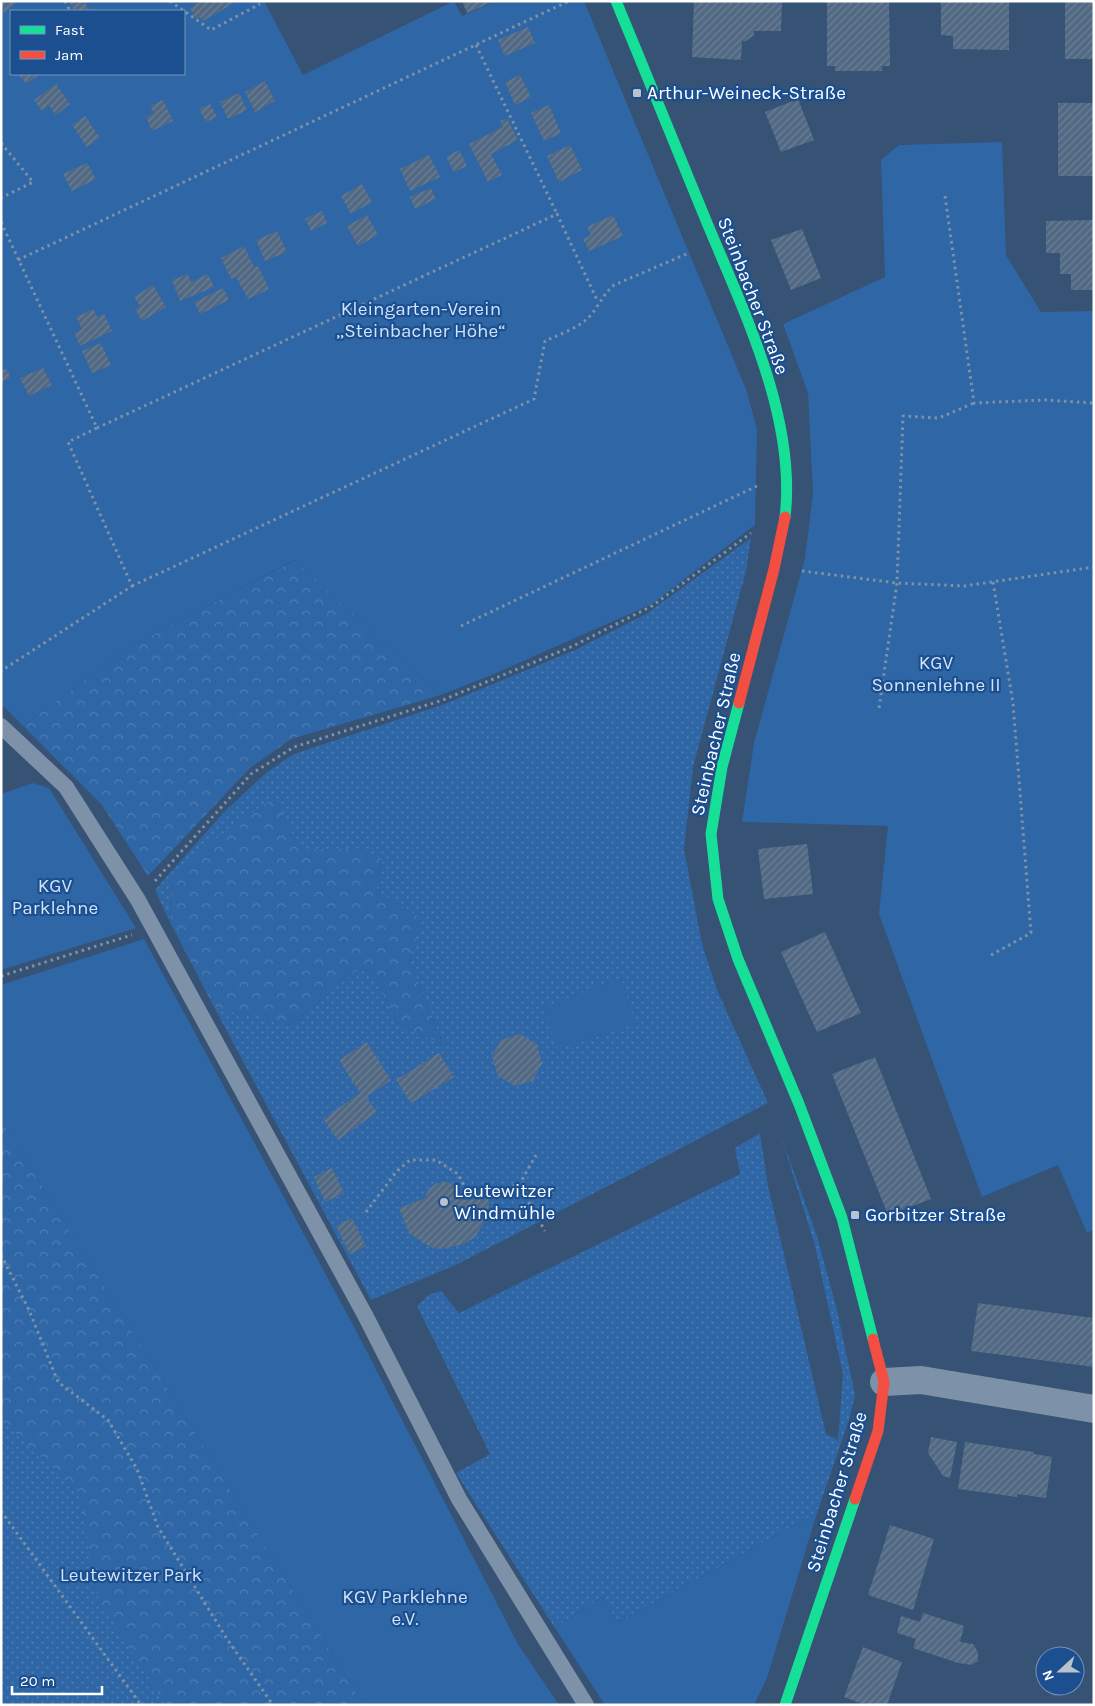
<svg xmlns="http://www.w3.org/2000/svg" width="1095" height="1706" viewBox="0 0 1095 1706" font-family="Karla,sans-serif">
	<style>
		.grass { fill: url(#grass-dots) }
		.forest { fill: url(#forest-crowns) }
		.garden { fill: #2f66a5; fill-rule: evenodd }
		.building { fill: url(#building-hatch) }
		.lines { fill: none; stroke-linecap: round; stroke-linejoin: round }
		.path { stroke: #7d92a8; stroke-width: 3; stroke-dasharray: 2.5 4; stroke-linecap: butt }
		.lane { stroke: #7d92a8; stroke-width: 16 }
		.street { stroke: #7d92a8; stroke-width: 28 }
		.fast { stroke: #16e098; stroke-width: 11 }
		.jam { stroke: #f24e42; stroke-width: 11 }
		.poi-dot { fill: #b9c2ce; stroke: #1b4f8f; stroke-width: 2 }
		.labels { text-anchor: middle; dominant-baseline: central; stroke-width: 4.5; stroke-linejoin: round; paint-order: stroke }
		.poi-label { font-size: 19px; fill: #fff; stroke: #1b4f8f; text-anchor: start }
		.street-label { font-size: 19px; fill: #fff; stroke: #1b4f8f }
		.park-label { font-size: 19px; fill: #cfe3fa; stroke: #1b4f8f }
	</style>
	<defs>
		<pattern id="grass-dots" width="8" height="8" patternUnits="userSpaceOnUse" patternTransform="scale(1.25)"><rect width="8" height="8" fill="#2f66a5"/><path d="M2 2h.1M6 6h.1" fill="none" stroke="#4e7db2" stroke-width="1.8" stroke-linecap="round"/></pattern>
		<pattern id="forest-crowns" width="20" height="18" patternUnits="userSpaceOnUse" patternTransform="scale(1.25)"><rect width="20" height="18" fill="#2f66a5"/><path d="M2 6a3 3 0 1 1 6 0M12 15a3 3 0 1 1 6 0" fill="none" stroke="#4e7db2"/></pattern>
		<pattern id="building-hatch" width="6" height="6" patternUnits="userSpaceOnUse" patternTransform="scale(1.25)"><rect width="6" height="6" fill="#526984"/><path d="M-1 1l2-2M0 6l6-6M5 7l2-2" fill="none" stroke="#6c8096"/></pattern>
	</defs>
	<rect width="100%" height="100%" fill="#365274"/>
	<g class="grass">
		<polygon points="751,538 746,571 693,767 684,849 702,944 717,990 768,1103 456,1265 371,1300 214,1007 291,1025 354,972 370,970 399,1025 443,1044 409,959 422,919 376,891 382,860 357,849 300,849 172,873 171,924 155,890 223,813 267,772 294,754 442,705 575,650 646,614"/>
		<polygon points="1,1120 364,1705 1,1705"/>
		<polygon points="760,1133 768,1186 826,1434 838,1440 843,1374 815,1246 781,1136 817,1236 837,1310 855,1395 849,1420 817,1513 618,1623 602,1597 555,1628 456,1473 490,1454 417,1306 430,1294 441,1291 459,1313 740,1174 735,1148"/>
	</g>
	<g class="forest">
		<polygon points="295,560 441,695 291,739 250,768 148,876 102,805 23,726 128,648"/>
		<polygon points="275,798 300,849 357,849 382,859 376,891 423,919 409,959 443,1044 399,1025 370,970 354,972 291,1025 214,1007 171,924 172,873 239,821"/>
		<polygon points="1,1120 364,1705 166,1705 98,1598 80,1494 1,1419"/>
	</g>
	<g class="garden">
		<path d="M1,1H264L303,75L454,1L462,16L496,1H584L746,389L757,429L755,525L652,604L494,674L441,695L294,560L128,648L23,726L1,704ZM11,11H184V74H11Z"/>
		<polygon points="1002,142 1006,255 1041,312 1094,311 1094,1229 1087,1233 1058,1165 982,1197 879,914 888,826 742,822 754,743 805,558 813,494 808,393 783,324 885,277 881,160 899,145"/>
		<polygon points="33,783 49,788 136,928 1,970 1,794"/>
		<polygon points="144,939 352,1323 518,1644 559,1705 364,1705 1,1120 1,985"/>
		<polygon points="621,978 636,1023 558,1050 544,1007"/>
		<polygon points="817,1513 767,1678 754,1705 605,1705 555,1628 602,1597 618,1623"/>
	</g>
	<g class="building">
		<polygon points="1,1 18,1 4,13"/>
		<polygon points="69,1 84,1 89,10 94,8 96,11 74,11"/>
		<polygon points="201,1 237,1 203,21 200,17 196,19 190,8"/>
		<polygon points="462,1 495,1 467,13"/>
		<polygon points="694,1 782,1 781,31 754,31 754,35 746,41 742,41 741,60 692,57"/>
		<polygon points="827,1 889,1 890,66 882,66 882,71 835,71 835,66 827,66"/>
		<polygon points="941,1 1009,1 1009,50 953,49 953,36 941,35"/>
		<rect x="1065" y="1" width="29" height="58"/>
		<polygon points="528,27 535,43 505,56 498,40"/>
		<polygon points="20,74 40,74 26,84 19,75"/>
		<polygon points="520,75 531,97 515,105 505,82"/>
		<polygon points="265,81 275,101 255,112 245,92"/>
		<polygon points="56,84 70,104 56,115 49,106 42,111 34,100"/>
		<polygon points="239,93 247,110 228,119 220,102"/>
		<polygon points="798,99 814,140 781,152 765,112"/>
		<polygon points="163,100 173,121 152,131 146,117 154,113 150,106"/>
		<rect x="1058" y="103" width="36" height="73"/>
		<polygon points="210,104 217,117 206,122 199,109"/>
		<polygon points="549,105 561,133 544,141 531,113"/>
		<polygon points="85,116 100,138 87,147 72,125"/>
		<polygon points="507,118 518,140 491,154 502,175 488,182 469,144 503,127 500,121"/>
		<polygon points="570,145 582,170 559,182 547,156"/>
		<polygon points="459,150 467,166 454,172 446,157"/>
		<polygon points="429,155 440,177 410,191 400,169"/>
		<polygon points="87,163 96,179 72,191 63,174"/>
		<polygon points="362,184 372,202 351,214 341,196"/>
		<polygon points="431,188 436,199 415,209 410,197"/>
		<polygon points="322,211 327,223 311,231 305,219"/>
		<polygon points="367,215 378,235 358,246 347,226"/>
		<polygon points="613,215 623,236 589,251 583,239 591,235 587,227"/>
		<polygon points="1094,220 1094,290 1071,290 1071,274 1060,274 1060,253 1046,253 1046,221"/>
		<polygon points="802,229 821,278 791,290 771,240"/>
		<polygon points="277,231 287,252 265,261 256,240"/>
		<polygon points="244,246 254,267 258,266 269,289 248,299 236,277 244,273 231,279 221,258"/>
		<polygon points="188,274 191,282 208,274 214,287 180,301 172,280"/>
		<polygon points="153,285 166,307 142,321 135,309 140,306 134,297"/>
		<polygon points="223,288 229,300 200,314 194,302"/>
		<polygon points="93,309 97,317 104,314 112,331 80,346 74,333 82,329 76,317"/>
		<polygon points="101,343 111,365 92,373 82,351"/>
		<polygon points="43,368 52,385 29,396 20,378"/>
		<polygon points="7,369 11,378 1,382 1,371"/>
		<polygon points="807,844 813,894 764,899 758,849"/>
		<polygon points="825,932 861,1013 817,1032 781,952"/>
		<polygon points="520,1034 537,1044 542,1063 533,1081 515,1086 498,1076 492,1056 501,1040"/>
		<polygon points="367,1042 391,1080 366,1097 377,1112 338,1140 323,1119 360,1093 339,1060"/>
		<polygon points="439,1053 454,1077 411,1103 396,1080"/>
		<polygon points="875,1057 931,1199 888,1215 832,1074"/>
		<polygon points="332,1168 344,1193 325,1202 314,1177"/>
		<polygon points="447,1182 456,1186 464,1200 489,1199 488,1216 475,1237 464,1244 442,1249 430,1247 409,1233 399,1208 424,1199 429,1189 437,1183"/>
		<polygon points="352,1218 366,1246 350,1254 336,1226"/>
		<polygon points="978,1303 1094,1318 1094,1367 971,1351"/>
		<polygon points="931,1437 957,1442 950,1478 943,1476 928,1453"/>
		<polygon points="965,1442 1034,1452 1034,1454 1052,1457 1046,1498 1017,1494 1017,1497 958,1489"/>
		<polygon points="890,1525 934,1539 913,1610 868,1595"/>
		<polygon points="923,1613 964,1626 960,1642 973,1644 978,1652 978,1661 972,1665 958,1663 913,1648 916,1639 897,1633 901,1616 920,1622"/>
		<polygon points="863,1647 902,1662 887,1705 865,1705 844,1697"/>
	</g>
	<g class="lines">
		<g class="path">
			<polyline points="65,1 70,11"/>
			<polyline points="170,1 211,30 260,4"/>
			<polyline points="476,45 557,214"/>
			<polyline points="1,143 33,182 1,198"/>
			<polyline points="945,196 974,403 1045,400 1094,403"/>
			<polyline points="1,222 97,428 68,442 132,586 1,671"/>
			<polyline points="18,260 569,1"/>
			<polyline points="97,428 557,214 598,302"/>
			<polyline points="802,571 897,583 964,586 1094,567"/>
			<path d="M132,586L534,399L545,341C560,334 579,328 590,316C599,306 603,294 614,285L689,253"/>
			<polyline points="461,626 757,486"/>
			<polyline points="879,708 897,583 903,416 939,418 974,403"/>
			<polyline points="155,881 251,774 294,747 443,700 573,646 652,606 751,533"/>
			<polyline points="991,955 1031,933 1013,703 993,582"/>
			<polyline points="1,976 132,935"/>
			<polyline points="519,1185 545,1231"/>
			<polyline points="366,1212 397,1171 410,1160 436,1160 458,1174 469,1195 519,1185 536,1155"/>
			<polyline points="1,1255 29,1310 58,1382 108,1420 137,1469 158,1527 227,1639 273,1705"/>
			<polyline points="1,1511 141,1705"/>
		</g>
		<polyline class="lane" points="1,726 66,787 138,900 365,1315 459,1499 586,1705"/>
		<polyline class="street" points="884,1382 921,1380 1094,1409"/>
		<g class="fast">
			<path d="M616,1C646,73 675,145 705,218C742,308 797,417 785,517"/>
			<polyline points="739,703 722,767 711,834 718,899 738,959 799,1104 842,1218 873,1339"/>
			<polyline points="785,1705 855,1499"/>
		</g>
		<g class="jam">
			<polyline points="739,703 774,569 785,517"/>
			<polyline points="855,1499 878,1431 884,1382 873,1339"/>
		</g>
	</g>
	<g class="poi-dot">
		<rect x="632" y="88" width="10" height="10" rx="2.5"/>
		<circle cx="444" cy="1202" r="5"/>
		<rect x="850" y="1210" width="10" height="10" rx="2.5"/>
	</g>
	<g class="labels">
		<g class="poi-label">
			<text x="647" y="93">Arthur-Weineck-Straße</text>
			<text x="454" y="1191">Leutewitzer<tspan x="454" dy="22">Windmühle</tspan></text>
			<text x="865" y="1215">Gorbitzer Straße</text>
		</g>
		<g class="street-label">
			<text transform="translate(753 296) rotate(69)">Steinbacher Straße</text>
			<text transform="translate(716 734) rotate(-77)">Steinbacher Straße</text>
			<text transform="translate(837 1492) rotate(-73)">Steinbacher Straße</text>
		</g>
		<g class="park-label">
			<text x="421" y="309">Kleingarten-Verein<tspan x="421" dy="22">„Steinbacher Höhe“</tspan></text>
			<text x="936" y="663">KGV<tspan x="936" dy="22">Sonnenlehne II</tspan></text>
			<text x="55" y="886">KGV<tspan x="55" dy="22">Parklehne</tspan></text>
			<text x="131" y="1575">Leutewitzer Park</text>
			<text x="405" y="1597">KGV Parklehne<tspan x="405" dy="22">e.V.</tspan></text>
		</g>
	</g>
	<rect width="1095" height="1706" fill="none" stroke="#ffffff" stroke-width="5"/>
	<rect x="10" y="10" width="175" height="65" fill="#1b4f8f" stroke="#7695bc"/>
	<rect x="20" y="26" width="25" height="8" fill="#16e098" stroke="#7695bc"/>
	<text x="55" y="35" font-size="15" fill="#ffffff">Fast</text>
	<rect x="20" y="51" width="25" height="8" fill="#f24e42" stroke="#7695bc"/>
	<text x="55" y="60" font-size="15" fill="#ffffff">Jam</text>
	<g transform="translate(1060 1671) rotate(249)"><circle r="24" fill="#1b4f8f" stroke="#7695bc"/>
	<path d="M0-4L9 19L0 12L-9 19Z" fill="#b9c2ce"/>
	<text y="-8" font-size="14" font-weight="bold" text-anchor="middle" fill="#ffffff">N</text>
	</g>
	<path d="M12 1686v8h90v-8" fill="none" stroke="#ffffff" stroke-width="2.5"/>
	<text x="20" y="1686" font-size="15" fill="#ffffff" stroke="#1b4f8f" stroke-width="4" paint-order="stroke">20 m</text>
</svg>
